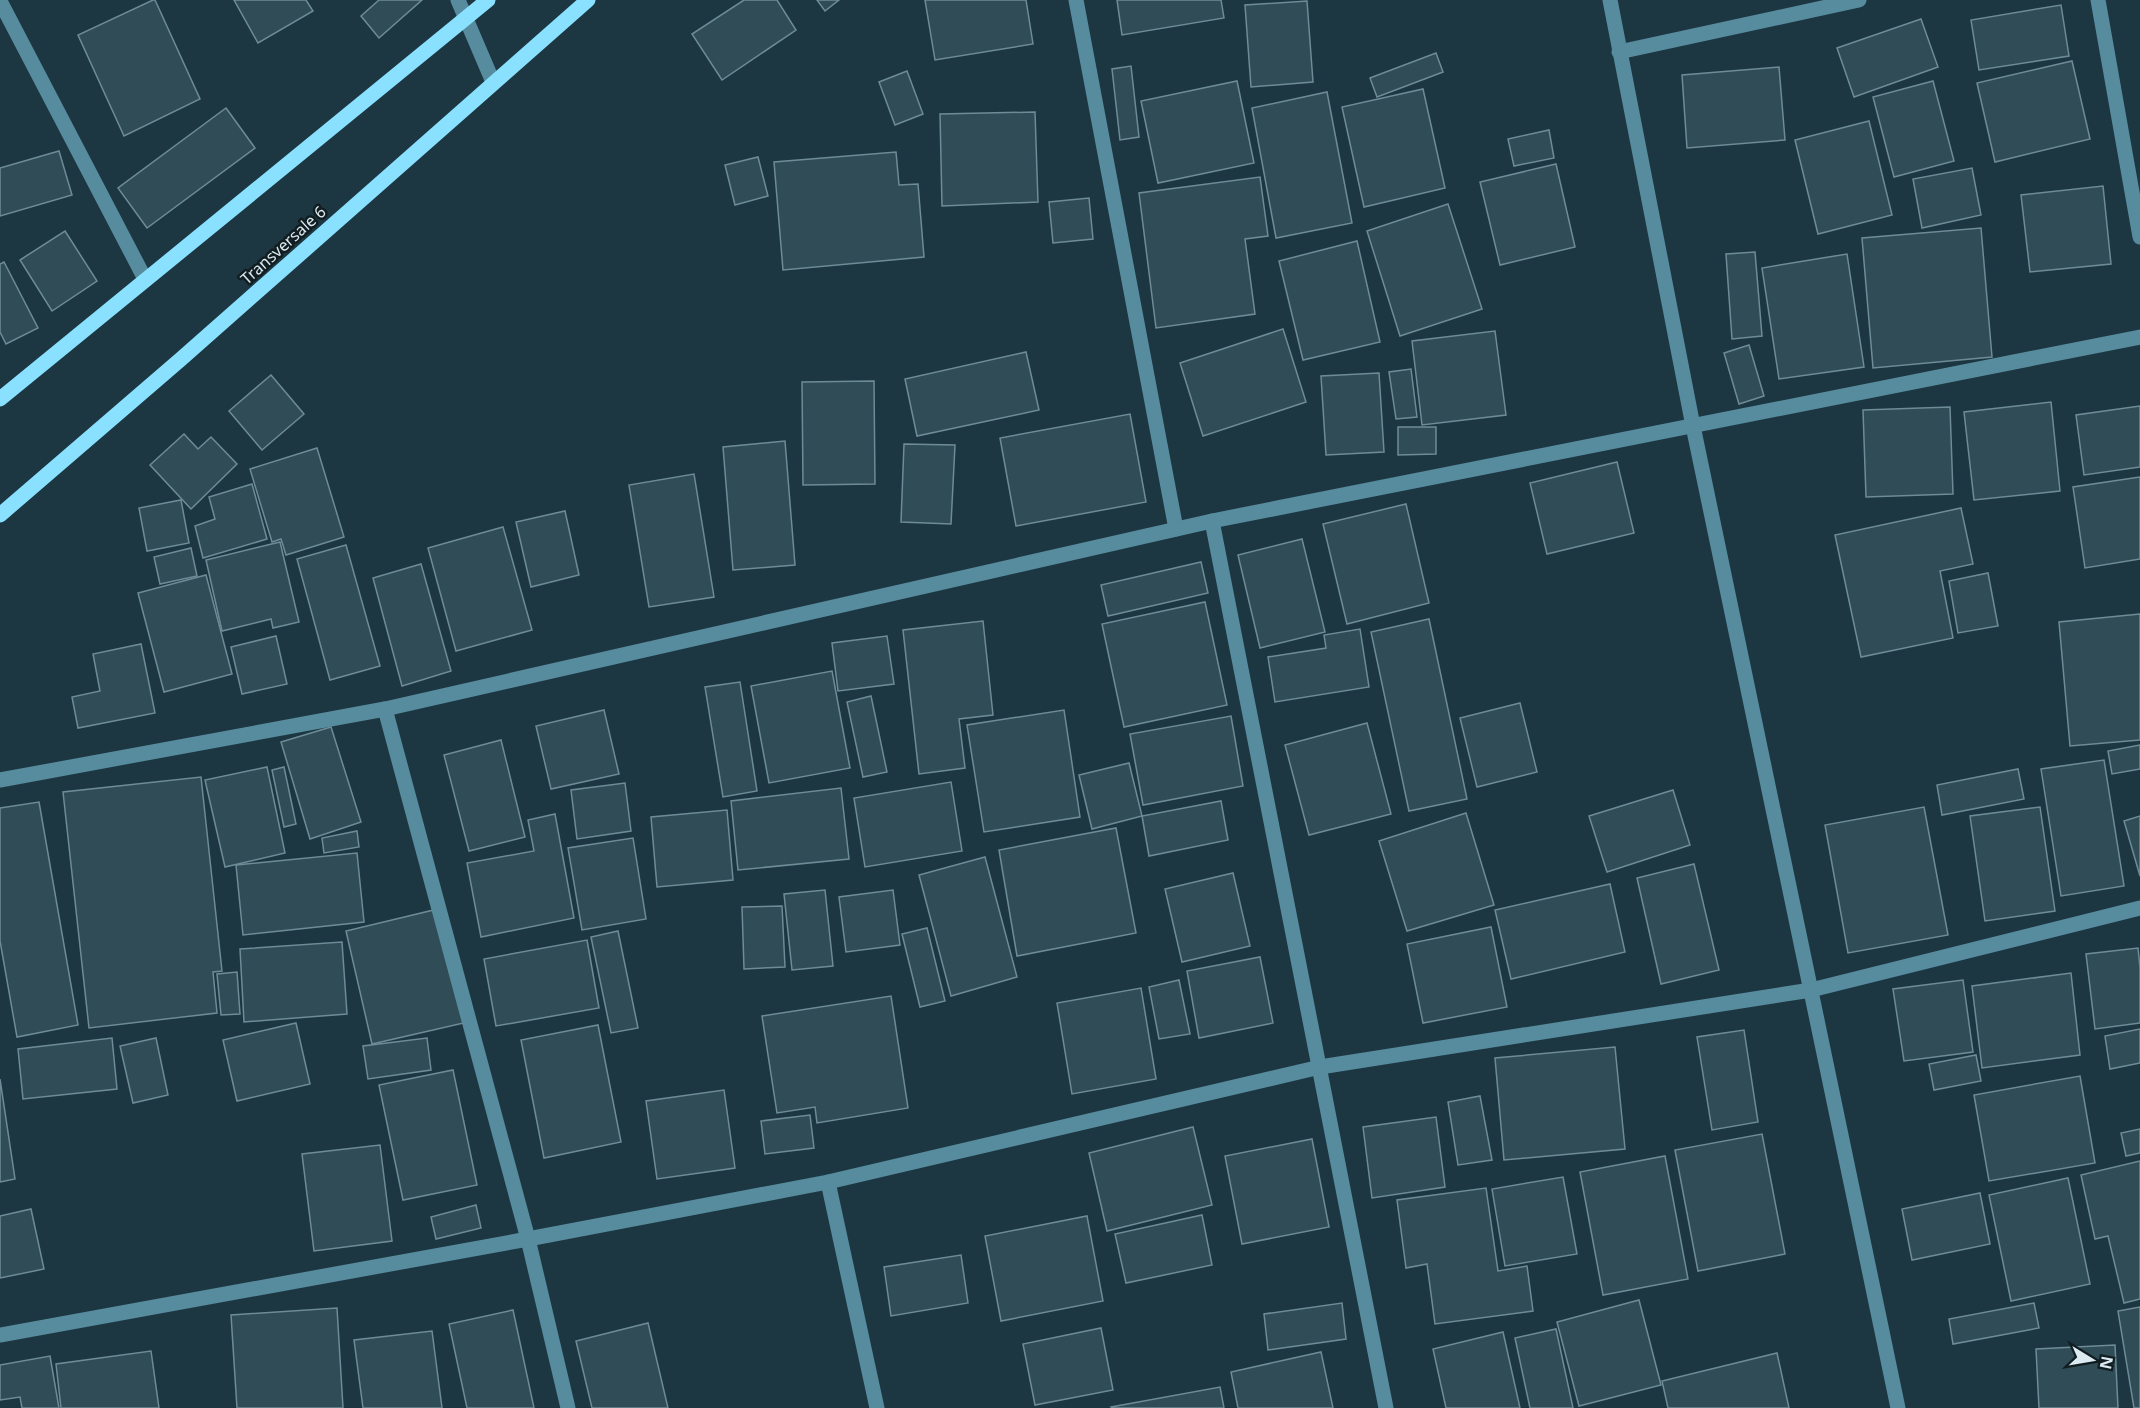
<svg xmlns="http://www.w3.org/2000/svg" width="2140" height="1408" viewBox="0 0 2140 1408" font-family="'Noto Sans',sans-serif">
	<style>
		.building { fill: #304c56; stroke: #6e8c97; stroke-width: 1.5 }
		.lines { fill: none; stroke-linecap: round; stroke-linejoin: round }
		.minor { stroke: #578b9e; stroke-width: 15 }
		.major { stroke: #89e1ff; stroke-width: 15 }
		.labels { text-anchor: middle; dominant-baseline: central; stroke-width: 5; stroke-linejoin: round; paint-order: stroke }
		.street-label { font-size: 16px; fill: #dbebf1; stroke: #111d21 }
	</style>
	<rect width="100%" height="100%" fill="#1c3741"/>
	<g class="building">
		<polygon points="153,0 155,0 200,99 124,136 78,35"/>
		<polygon points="234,0 306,0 313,11 258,43"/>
		<polygon points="379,0 422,0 379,38 361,16"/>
		<polygon points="744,0 777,0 796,30 722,80 692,34"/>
		<polygon points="817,0 839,0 825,11"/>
		<polygon points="925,0 1026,0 1033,44 935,60"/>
		<polygon points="1117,0 1221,0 1224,18 1122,35"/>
		<polygon points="1307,1 1313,82 1251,87 1245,5"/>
		<polygon points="2061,5 2069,56 1979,70 1971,20"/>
		<polygon points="1921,19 1938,67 1854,97 1837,48"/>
		<polygon points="1436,53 1443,72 1377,97 1370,78"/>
		<polygon points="2072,61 2090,139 1995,162 1977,83"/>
		<polygon points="1131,66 1139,137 1120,140 1112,69"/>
		<polygon points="1779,67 1785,140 1687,148 1682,75"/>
		<polygon points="907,71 923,114 895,125 879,82"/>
		<polygon points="1237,81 1254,163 1158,183 1141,101"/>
		<polygon points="1933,81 1954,161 1894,177 1873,97"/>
		<polygon points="1423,89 1445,188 1364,207 1342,107"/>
		<polygon points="1327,92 1352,223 1276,238 1252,108"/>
		<polygon points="226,108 255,148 147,228 118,188"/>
		<polygon points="1035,112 1038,202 942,206 940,114"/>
		<polygon points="1869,121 1892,215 1818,234 1795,140"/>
		<polygon points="1549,130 1554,158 1514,166 1508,139"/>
		<polygon points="59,151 72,195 0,216 0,168"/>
		<polygon points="896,152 899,185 918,184 924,257 783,270 774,162"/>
		<polygon points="758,157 768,196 735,205 725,165"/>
		<polygon points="1556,164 1575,247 1500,265 1480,182"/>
		<polygon points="1972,168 1981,215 1922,228 1913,179"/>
		<polygon points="1260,177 1268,236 1245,239 1255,314 1156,328 1139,193"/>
		<polygon points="2103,186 2111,264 2030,272 2021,195"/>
		<polygon points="1089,198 1093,239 1053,243 1049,202"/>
		<polygon points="1448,204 1482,309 1400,336 1367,231"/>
		<polygon points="1981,228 1992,357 1873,368 1862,238"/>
		<polygon points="65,231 97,281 52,311 20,260"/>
		<polygon points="1357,241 1380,342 1303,360 1279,261"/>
		<polygon points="1755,252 1762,336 1732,339 1726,254"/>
		<polygon points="1847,254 1864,367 1779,379 1762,268"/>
		<polygon points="4,262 38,328 6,344 0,332 0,264"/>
		<polygon points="1283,329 1306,402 1203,436 1180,363"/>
		<polygon points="1495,331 1506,415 1422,425 1412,341"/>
		<polygon points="1749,345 1764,396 1739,404 1724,353"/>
		<polygon points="1026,352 1039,410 917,436 905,379"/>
		<polygon points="1411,369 1417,417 1396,419 1389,372"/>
		<polygon points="1379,373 1384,452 1326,455 1321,376"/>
		<polygon points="271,375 304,414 262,450 229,411"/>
		<polygon points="874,381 875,484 803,485 802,382"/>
		<polygon points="2051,402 2060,491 1974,500 1964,412"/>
		<polygon points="2140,406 2140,467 2084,475 2076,415"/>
		<polygon points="1950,407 1953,494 1866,497 1863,410"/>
		<polygon points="1130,414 1146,502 1016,526 1000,438"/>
		<polygon points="1398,427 1436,427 1436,454 1398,455"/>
		<polygon points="184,434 198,449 211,437 237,464 191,509 150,465"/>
		<polygon points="785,441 795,565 733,570 723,447"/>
		<polygon points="904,444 955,445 951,524 901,522"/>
		<polygon points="317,448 344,537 286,555 281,539 272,542 250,469"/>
		<polygon points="1617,462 1634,533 1547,554 1530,483"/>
		<polygon points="694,474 714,597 649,607 629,485"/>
		<polygon points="2140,477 2140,559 2085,568 2073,487"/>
		<polygon points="252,484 267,539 203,558 195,526 215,519 209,497"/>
		<polygon points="181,500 189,543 147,551 139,508"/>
		<polygon points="1406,504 1429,603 1347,624 1323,524"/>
		<polygon points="1961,508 1973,564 1940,571 1953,638 1861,657 1835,535"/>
		<polygon points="565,511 579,575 531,587 516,522"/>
		<polygon points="503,527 532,630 456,651 428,548"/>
		<polygon points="1302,539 1325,632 1260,648 1238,555"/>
		<polygon points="280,542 299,622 273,628 271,619 222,631 206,560"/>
		<polygon points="346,545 380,666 330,680 297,559"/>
		<polygon points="191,548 197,576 160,584 154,557"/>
		<polygon points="1201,562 1208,593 1108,616 1101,585"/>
		<polygon points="421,564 451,671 402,686 373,578"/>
		<polygon points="1988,573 1998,626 1958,633 1949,581"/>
		<polygon points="206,575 232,674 164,692 138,593"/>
		<polygon points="1205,602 1227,705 1124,727 1102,624"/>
		<polygon points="2140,614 2140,740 2070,746 2059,622"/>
		<polygon points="1429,619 1467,799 1409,811 1371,632"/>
		<polygon points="983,621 993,715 959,719 965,768 919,774 903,630"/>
		<polygon points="1360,629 1369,687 1275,702 1268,657 1326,648 1324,635"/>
		<polygon points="276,636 287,684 242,694 231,647"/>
		<polygon points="887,636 894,684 838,691 832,643"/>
		<polygon points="141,644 155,713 78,728 72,697 100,691 93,654"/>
		<polygon points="832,671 850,768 769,783 751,686"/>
		<polygon points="740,682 757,791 723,797 705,687"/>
		<polygon points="871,696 887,772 863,777 847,702"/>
		<polygon points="1520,703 1537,772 1477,787 1460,718"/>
		<polygon points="604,710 619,774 551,789 536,726"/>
		<polygon points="1064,710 1080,817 984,832 967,725"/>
		<polygon points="1231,716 1243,786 1143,805 1130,734"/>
		<polygon points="1367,723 1391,814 1309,835 1285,745"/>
		<polygon points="331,727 361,822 310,839 281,742"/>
		<polygon points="501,740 525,837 469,851 444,755"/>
		<polygon points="2140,745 2140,769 2112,774 2108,751"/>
		<polygon points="2104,760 2124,886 2061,896 2041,769"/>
		<polygon points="1129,763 1142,816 1092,829 1079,775"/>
		<polygon points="267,767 285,853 225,867 205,780"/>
		<polygon points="284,767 296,824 284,827 272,770"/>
		<polygon points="2018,769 2024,799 1942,815 1937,785"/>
		<polygon points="201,777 222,971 213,972 217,1013 89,1028 63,792"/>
		<polygon points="951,782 962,851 865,867 854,798"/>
		<polygon points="625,783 631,831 577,839 571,790"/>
		<polygon points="841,788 849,859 738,870 731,801"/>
		<polygon points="1673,790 1690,845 1607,872 1589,816"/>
		<polygon points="1221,801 1228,840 1149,856 1142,816"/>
		<polygon points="39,802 78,1025 17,1037 0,941 0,808"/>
		<polygon points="1924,807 1948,935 1848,953 1825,825"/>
		<polygon points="2040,807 2055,911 1985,921 1970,816"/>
		<polygon points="727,810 733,880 657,887 651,817"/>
		<polygon points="1466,813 1494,905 1407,931 1379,841"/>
		<polygon points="555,814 574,918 481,937 467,863 534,851 528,820"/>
		<polygon points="2140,816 2140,876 2124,821"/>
		<polygon points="1116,828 1136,933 1017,956 999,850"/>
		<polygon points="357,831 359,847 324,853 322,838"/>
		<polygon points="633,838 646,919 582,930 568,848"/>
		<polygon points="357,853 364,922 243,935 236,865"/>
		<polygon points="985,857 1017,977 951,996 919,875"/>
		<polygon points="1694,864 1719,970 1661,984 1637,878"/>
		<polygon points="1233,873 1250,946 1182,962 1165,889"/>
		<polygon points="1610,884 1625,952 1511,979 1495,910"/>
		<polygon points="825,890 833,966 792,970 784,894"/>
		<polygon points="893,890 900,945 846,952 839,897"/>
		<polygon points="782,906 785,967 744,969 742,907"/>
		<polygon points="442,908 468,1022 372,1044 346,931"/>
		<polygon points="1491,927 1507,1007 1423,1023 1407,944"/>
		<polygon points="927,928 945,1001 920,1007 902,934"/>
		<polygon points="618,931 638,1028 611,1033 591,937"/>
		<polygon points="587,940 599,1008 496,1026 484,959"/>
		<polygon points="342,942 347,1014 244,1022 240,949"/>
		<polygon points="2138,948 2140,968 2140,1023 2095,1029 2086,954"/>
		<polygon points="1260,957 1273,1023 1199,1038 1187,971"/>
		<polygon points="237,972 240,1014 221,1015 217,974"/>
		<polygon points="2071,973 2080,1055 1982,1068 1972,986"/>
		<polygon points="1179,980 1190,1034 1159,1039 1149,987"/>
		<polygon points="1963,980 1973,1052 1904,1061 1893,989"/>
		<polygon points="1141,988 1156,1079 1072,1094 1057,1003"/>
		<polygon points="891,996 908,1108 817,1123 815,1107 777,1113 762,1016"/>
		<polygon points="296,1023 310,1084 237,1101 223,1040"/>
		<polygon points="598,1025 621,1142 544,1158 521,1040"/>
		<polygon points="2140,1029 2140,1063 2110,1069 2105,1036"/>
		<polygon points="1744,1030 1758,1122 1712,1130 1697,1037"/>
		<polygon points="112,1038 117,1089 23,1099 18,1049"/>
		<polygon points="156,1038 168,1095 133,1103 120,1046"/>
		<polygon points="427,1038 431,1070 368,1079 363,1046"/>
		<polygon points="1615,1047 1625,1149 1504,1160 1495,1058"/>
		<polygon points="1976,1055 1981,1081 1934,1090 1929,1064"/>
		<polygon points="453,1070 477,1185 403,1200 379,1085"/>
		<polygon points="2080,1076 2095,1163 1989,1181 1974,1095"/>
		<polygon points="0,1079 15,1179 0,1182"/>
		<polygon points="724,1090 735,1168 657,1179 646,1101"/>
		<polygon points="1480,1096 1492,1160 1458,1165 1448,1102"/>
		<polygon points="810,1115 814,1148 765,1154 761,1121"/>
		<polygon points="1436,1117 1445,1187 1372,1198 1363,1127"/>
		<polygon points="1193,1127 1212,1205 1107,1231 1089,1153"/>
		<polygon points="2140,1129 2140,1153 2126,1156 2121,1133"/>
		<polygon points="1762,1134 1785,1254 1698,1271 1675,1150"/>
		<polygon points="1312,1139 1329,1227 1242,1244 1225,1156"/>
		<polygon points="380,1145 392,1241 314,1251 302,1154"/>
		<polygon points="1665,1156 1688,1279 1603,1295 1580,1172"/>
		<polygon points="2140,1161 2140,1299 2124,1303 2108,1236 2095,1239 2081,1175"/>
		<polygon points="1563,1177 1577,1254 1505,1266 1492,1189"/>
		<polygon points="2068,1178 2090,1284 2011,1301 1989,1195"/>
		<polygon points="1486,1188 1498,1271 1527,1266 1533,1311 1435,1324 1427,1264 1406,1268 1397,1200"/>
		<polygon points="1980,1193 1990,1244 1912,1260 1902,1209"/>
		<polygon points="476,1205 481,1228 436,1239 431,1217"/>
		<polygon points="31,1209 44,1269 0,1278 0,1216"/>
		<polygon points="1202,1215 1212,1265 1126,1283 1115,1234"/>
		<polygon points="1087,1216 1103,1301 1001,1321 985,1236"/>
		<polygon points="961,1255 968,1303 891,1316 884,1267"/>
		<polygon points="1639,1300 1661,1385 1579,1406 1557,1322"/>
		<polygon points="1342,1303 1346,1339 1268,1350 1264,1314"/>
		<polygon points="2034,1303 2039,1328 1953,1344 1949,1319"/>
		<polygon points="2140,1307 2140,1408 2134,1408 2118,1311"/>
		<polygon points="337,1308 343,1408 237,1408 231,1315"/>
		<polygon points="513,1310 534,1408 467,1408 449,1324"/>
		<polygon points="648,1323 668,1408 592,1408 576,1341"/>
		<polygon points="1101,1328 1113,1390 1035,1405 1023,1344"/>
		<polygon points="1556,1329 1573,1408 1530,1408 1515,1338"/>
		<polygon points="432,1331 442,1408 363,1408 354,1340"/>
		<polygon points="1503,1332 1520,1408 1446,1408 1433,1349"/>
		<polygon points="2115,1345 2118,1408 2039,1408 2036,1349"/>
		<polygon points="151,1351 159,1408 61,1408 56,1364"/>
		<polygon points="1321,1352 1333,1408 1238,1408 1231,1372"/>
		<polygon points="1777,1353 1789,1408 1668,1408 1662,1381"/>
		<polygon points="50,1356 59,1408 22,1408 20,1397 0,1400 0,1365"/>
		<polygon points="1220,1387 1224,1408 1112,1408 1111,1407"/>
	</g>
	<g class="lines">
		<g class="minor">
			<polyline points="458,0 493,82"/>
			<polyline points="1076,0 1176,529"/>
			<polyline points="1610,0 1693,426 1898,1408"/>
			<polyline points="2098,0 2140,237"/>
			<polyline points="0,1 145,279"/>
			<polyline points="1619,52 1859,0"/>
			<polyline points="1212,521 1386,1408"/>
			<polyline points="385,709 528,1239 568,1408"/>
			<polyline points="0,780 385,709 1212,521 2140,337"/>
			<polyline points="828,1182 877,1408"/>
			<polyline points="0,1335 528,1239 828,1182 1320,1067 1811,990 2140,908"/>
		</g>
		<g class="major">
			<polyline points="0,399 488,0"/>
			<polyline points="0,515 181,359 588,0"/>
		</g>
	</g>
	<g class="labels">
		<g class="street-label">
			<text transform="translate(283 245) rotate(-42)">Transversale 6</text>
		</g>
	</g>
	<g transform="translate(2092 1360) rotate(101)" stroke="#111d21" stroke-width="4.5" paint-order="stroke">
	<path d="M0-4.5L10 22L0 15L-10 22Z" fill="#dbebf1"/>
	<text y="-9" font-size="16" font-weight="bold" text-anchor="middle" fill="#dbebf1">N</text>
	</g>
</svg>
